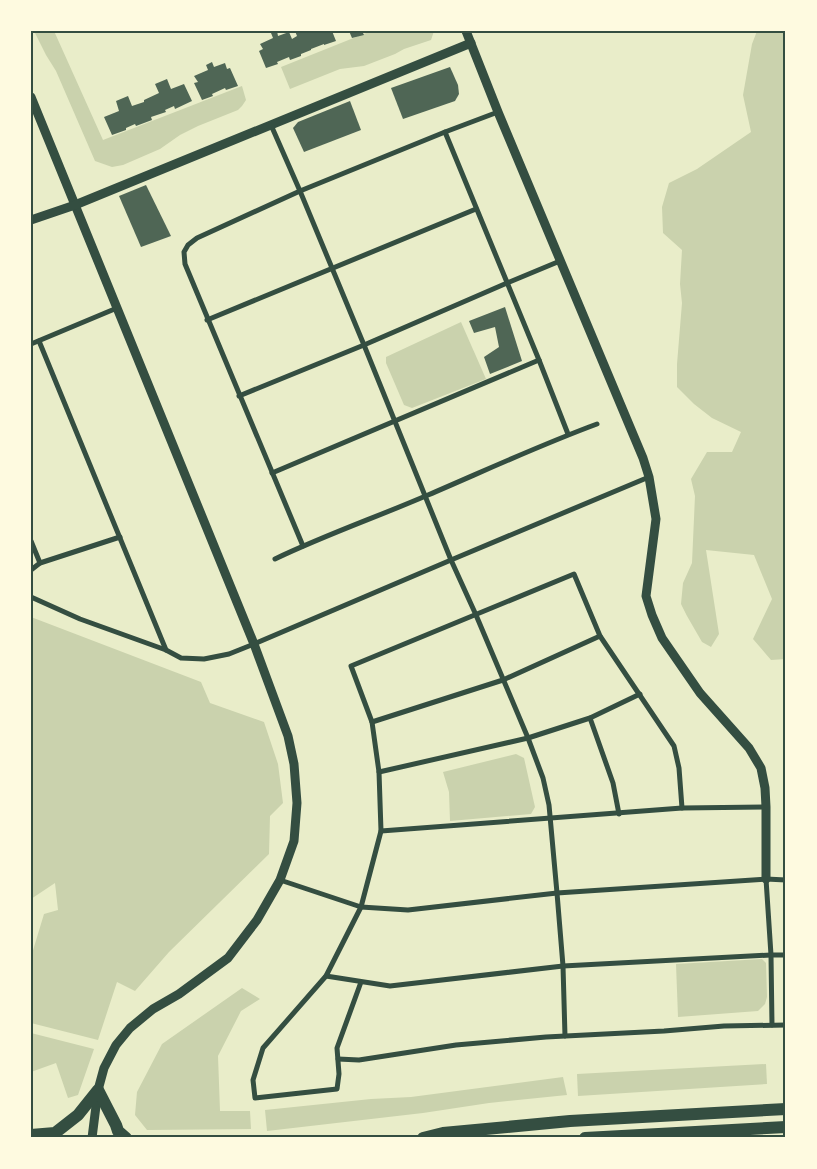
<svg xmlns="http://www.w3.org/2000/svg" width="817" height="1169" viewBox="0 0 817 1169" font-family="Cabin,sans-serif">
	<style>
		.green { fill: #cad2ad }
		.building { fill: #4f6655 }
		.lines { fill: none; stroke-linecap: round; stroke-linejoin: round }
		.minor { stroke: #344e41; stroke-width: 5 }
		.tertiary { stroke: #344e41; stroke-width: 9 }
		.trunk { stroke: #344e41; stroke-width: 12 }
		.neatline { fill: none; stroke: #344e41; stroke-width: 2 }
	</style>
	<rect width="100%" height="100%" fill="#e9edc9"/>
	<g class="green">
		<polygon points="34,31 54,31 103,140 242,86 246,100 242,106 238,110 198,126 180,135 160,149 123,165 112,167 95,161 56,71 46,55"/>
		<polygon points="371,31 434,31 431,40 404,49 395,54 364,66 340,69 290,89 281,67"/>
		<polygon points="757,31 786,31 786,659 771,660 753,639 772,599 754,555 706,550 719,634 711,647 702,642 687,616 681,604 683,583 692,563 695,496 691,479 707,452 732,452 741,432 712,418 694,404 677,387 677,364 682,303 680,284 682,250 663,233 662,207 669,183 697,169 751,132 743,95 752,44"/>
		<polygon points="461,322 486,379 412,408 404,405 386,363 386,357"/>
		<polygon points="31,617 201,682 210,703 264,722 278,764 283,803 270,816 269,854 169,952 135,991 117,982 98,1040 31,1023 31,957 44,914 58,910 55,883 31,899"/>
		<polygon points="516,754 524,758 535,807 531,814 450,821 449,792 443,772"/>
		<polygon points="762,959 766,963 767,997 765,1004 758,1011 678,1017 676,964"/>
		<polygon points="242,988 260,999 241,1011 218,1056 220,1111 250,1111 251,1129 147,1130 135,1115 137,1092 162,1044"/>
		<polygon points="31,1033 94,1049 78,1095 68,1098 56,1063 31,1072"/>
		<polygon points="766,1064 767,1084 578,1096 577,1074"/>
		<polygon points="563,1077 567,1095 489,1103 423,1113 267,1131 265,1110 371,1099 411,1097"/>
	</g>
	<g class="building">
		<polygon points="277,31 278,36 289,32 292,39 297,36 295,31 332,31 336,41 324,45 324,44 311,49 311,50 301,54 301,56 290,60 289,57 277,62 278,64 266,68 259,51 263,49 260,44 273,38 271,33"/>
		<polygon points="349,31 362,31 364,35 352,38"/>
		<polygon points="212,62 214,67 225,63 227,69 230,68 238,86 226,90 225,88 212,94 213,96 202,100 194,83 198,82 194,76 208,70 206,65"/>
		<polygon points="450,67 458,85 459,94 455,101 403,119 391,88"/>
		<polygon points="167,79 171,89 184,84 192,101 175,109 174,106 165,110 166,112 151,117 152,120 136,126 135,124 126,128 126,130 112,135 104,117 119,111 116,101 128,96 132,106 144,102 144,100 159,93 155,84"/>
		<polygon points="350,101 361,130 304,152 293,128 298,122"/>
		<polygon points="146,185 171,236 141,247 119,196"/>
		<polygon points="505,307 522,361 490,374 484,357 499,347 495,327 474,333 469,321"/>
	</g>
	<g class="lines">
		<g class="minor">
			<polyline points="271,125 300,191 364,345 451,560 476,615 528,738 543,778 549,805 557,893 563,966 565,1036"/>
			<polyline points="445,132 539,360 568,434"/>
			<polyline points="207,320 476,209"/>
			<polyline points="39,341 166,650"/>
			<polyline points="31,344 117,308"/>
			<polyline points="239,396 364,345 507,283 560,261"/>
			<polyline points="272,473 539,360"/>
			<polyline points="31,541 40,563"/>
			<polyline points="303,546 185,264 184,252 188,245 197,238 300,191 445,132 498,112"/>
			<path d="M275,559C325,535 377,517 428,495C484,471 540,445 597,424"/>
			<polyline points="31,570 40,563 120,537"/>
			<polyline points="31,597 80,619 166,650 181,658 204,659 229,654 254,644 451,560 649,477"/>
			<polyline points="590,718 613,783 619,814"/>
			<polyline points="372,722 503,680 600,636"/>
			<polyline points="379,772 528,738 590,718 640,694"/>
			<polyline points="381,831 682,808 766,807"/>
			<polyline points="766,879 771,955 772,1025"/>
			<polyline points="280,880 361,907 408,910 557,893 766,879 786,880"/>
			<polyline points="326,976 390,986 563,966 771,955 786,955"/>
			<polyline points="361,982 337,1048 339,1074 337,1089 255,1098 253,1080 263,1048 326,976 361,907 381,831 379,772 372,722 351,666 574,574 600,636 674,746 679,768 682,808"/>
			<polyline points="338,1059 359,1060 456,1045 546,1037 664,1031 724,1026 786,1025"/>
		</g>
		<g class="tertiary">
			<polyline points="466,31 498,112 643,458 649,477 656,519 646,596 652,615 662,638 700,693 749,748 761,768 765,788 766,807 766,879"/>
			<polyline points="31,97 254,644 288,736 294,764 297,803 294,841 280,880 257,920 228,958 179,994 153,1009 130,1028 116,1045 104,1068 98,1090 92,1138"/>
			<polyline points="31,220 75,205 471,43"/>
		</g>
		<g class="trunk">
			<polyline points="31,1135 55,1133 78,1115 98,1090 116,1125 118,1131 126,1138"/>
			<polyline points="423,1138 443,1133 570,1121 786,1109"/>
			<polyline points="585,1138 786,1127"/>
		</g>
	</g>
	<rect width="817" height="1169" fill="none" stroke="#fefae0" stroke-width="65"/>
	<rect x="32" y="32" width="752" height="1104" class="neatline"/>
</svg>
